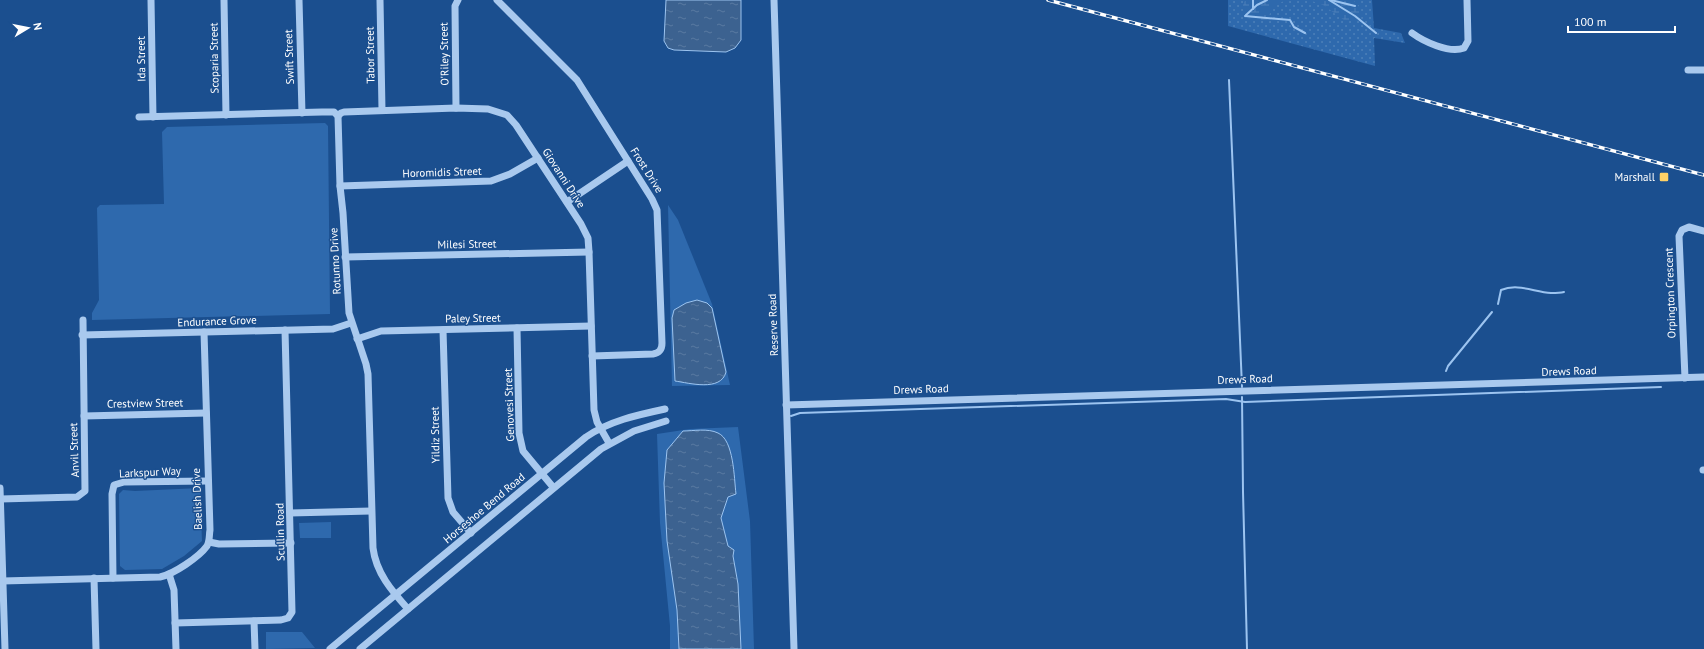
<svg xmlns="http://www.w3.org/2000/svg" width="1704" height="649" viewBox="0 0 1704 649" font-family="'PT Sans',sans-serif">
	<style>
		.grass { fill: url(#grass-dots) }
		.wetland { fill: url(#wetland-marsh) }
		.park { fill: #2e69ad }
		.water { fill: url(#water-ripples); stroke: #9cc4f0 }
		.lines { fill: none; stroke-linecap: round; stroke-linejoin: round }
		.stream { stroke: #9cc4f0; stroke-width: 2 }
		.minor { stroke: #a9c9ee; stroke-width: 7 }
		.rail-casing { stroke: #fff; stroke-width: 3.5 }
		.rail { stroke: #1b4f8f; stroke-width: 2; stroke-dasharray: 6; stroke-linecap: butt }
		.poi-dot { fill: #ffd166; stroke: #1b4f8f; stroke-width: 1.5 }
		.labels { text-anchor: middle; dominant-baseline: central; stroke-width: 3; stroke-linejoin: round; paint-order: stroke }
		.street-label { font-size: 11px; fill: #fff; stroke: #1b4f8f }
		.poi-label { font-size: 11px; fill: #fff; stroke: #1b4f8f; text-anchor: end }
	</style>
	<defs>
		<pattern id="grass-dots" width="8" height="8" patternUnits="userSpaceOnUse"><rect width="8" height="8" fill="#2e69ad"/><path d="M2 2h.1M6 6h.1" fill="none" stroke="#4d80b9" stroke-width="1.8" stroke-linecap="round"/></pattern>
		<pattern id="wetland-marsh" width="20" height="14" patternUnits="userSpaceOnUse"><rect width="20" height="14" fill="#2e69ad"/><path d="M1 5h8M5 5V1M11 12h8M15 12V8" fill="none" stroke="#4d80b9"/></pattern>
		<pattern id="water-ripples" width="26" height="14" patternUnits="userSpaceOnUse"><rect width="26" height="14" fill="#3c6290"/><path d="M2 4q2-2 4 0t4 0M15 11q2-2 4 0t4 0" fill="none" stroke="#597aa1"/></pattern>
	</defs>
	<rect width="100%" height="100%" fill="#1b4f8f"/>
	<polygon class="grass" points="1228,0 1372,0 1374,28 1401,33 1405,43 1374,38 1375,66 1228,26"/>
	<g class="wetland">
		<polygon points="1246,0 1287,0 1274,5 1267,20 1259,21 1243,17 1243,3"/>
		<polygon points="1309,0 1350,0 1354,1 1361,9 1359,16 1354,21 1344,20 1323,5"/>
	</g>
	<g class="park">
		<polygon points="325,123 328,126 330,314 92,320 92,313 99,300 97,208 100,205 164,204 162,132 167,127"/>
		<polygon points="668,205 678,220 712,304 730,385 672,386"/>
		<polygon points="738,427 750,521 754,649 670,649 670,626 660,523 657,434 690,429"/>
		<polygon points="200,488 202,541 184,556 162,569 125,570 120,566 119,494 123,490 135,491"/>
		<polygon points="331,522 331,538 300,538 299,523"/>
		<polygon points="266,632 302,632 315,648 266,649"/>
	</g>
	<g class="water">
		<polygon points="666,0 741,0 741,40 735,48 726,52 674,50 668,48 664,41"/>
		<path d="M697,300L707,303L712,308L726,372C721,392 689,383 675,381L672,318L674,310L686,303Z"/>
		<path d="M683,431C693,431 708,428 718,433C734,440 734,478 736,494L728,497L721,518L728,546L734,550L733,556L738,584L741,649H679L677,610L667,541L664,483L667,450Z"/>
	</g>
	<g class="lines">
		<g class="stream">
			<polyline points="1329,0 1355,16 1376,33"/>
			<polyline points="1331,0 1355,6"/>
			<polyline points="1253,9 1253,0"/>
			<polyline points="1246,15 1257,5 1267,0"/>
			<polyline points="1245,16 1290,20 1294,27 1305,33"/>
			<polyline points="1229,80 1242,387"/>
			<path d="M1498,304L1501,290C1518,283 1534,292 1551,293C1555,293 1560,293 1564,292"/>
			<polyline points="1446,371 1448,366 1492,312"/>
			<polyline points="1242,397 1243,492 1247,649"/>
			<polyline points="791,416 800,413 1226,399 1245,402 1661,387"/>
		</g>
		<g class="minor">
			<polyline points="151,0 153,117"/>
			<polyline points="224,0 226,115"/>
			<polyline points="299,0 302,113"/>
			<polyline points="380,0 382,110"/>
			<path d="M497,0L577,80L652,199L657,210L662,343C662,350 659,353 653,354L592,356"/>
			<polyline points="774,0 794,649"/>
			<path d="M1412,33C1423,41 1449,54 1464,48L1468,41L1467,0"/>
			<polyline points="1688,70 1704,70"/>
			<polyline points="456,108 455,6 458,0"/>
			<polyline points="338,116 341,113 344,112 456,108 488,109 507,115 516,125 581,224 588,238 589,252 594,410 597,422 609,443"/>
			<path d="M139,117L322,112H334L338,116L340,186L343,213L349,313L366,364L368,374L373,548C376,573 392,591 408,609"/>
			<polyline points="340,186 491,181 510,174 538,158"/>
			<polyline points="567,202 628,161"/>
			<polyline points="345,257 589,252"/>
			<polyline points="517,328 519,433 523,451 553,487"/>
			<polyline points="443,330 448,498 453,512 471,533"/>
			<polyline points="82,335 333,329 351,323"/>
			<polyline points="357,339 381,331 591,326"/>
			<polyline points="1685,378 1679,236 1682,230 1689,227 1704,231"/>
			<polyline points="786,405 1704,377"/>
			<polyline points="84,416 206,413"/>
			<polyline points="1703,470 1704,470"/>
			<polyline points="0,488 5,649"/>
			<polyline points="0,499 77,497 85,491 83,320"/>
			<polyline points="290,513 371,511"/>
			<polyline points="209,542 219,544 291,543"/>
			<polyline points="169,574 174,590 176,649"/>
			<polyline points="94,578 96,649"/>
			<polyline points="113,578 112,494 114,485 124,482 208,481"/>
			<path d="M2,581L160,577C174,574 199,557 207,546C210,541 209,535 210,530L204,332"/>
			<polyline points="254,621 255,649"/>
			<polyline points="175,623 281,620 288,618 292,612 285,330"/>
			<path d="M330,649L586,437C609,421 637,415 665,409"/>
			<polyline points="360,649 601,449 634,431 666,421"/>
		</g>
		<defs>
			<polyline id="rail" points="1048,0 1704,175"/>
		</defs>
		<use href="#rail" class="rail-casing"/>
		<use href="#rail" class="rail"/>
	</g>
	<rect class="poi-dot" x="1659" y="172" width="10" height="10" rx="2"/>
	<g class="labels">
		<g class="street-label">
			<text transform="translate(444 54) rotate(-91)">O'Riley Street</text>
			<text transform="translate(370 55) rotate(-91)">Tabor Street</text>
			<text transform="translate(289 57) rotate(-92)">Swift Street</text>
			<text transform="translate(214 58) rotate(-91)">Scoparia Street</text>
			<text transform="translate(141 59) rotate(-91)">Ida Street</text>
			<text transform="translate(647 170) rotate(58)">Frost Drive</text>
			<text transform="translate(442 172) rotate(-2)">Horomidis Street</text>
			<text transform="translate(564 178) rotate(57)">Giovanni Drive</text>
			<text transform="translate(467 244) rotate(-1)">Milesi Street</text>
			<text transform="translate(335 261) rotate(-93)">Rotunno Drive</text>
			<text transform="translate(1670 293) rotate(-92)">Orpington Crescent</text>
			<text transform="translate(473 318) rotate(-1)">Paley Street</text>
			<text transform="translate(217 321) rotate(-2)">Endurance Grove</text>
			<text transform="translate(773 325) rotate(-92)">Reserve Road</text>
			<text transform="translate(1569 371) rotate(-2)">Drews Road</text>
			<text transform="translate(1245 379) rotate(-2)">Drews Road</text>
			<text transform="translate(921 389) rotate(-2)">Drews Road</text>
			<text transform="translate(145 403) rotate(-1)">Crestview Street</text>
			<text transform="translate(509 405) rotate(-92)">Genovesi Street</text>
			<text transform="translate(435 435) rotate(-91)">Yildiz Street</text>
			<text transform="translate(74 450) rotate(-92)">Anvil Street</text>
			<text transform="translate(150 472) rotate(-3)">Larkspur Way</text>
			<text transform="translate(197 499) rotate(-92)">Baelish Drive</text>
			<text transform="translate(484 508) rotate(-40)">Horseshoe Bend Road</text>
			<text transform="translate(280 532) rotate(-91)">Scullin Road</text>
		</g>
		<g class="poi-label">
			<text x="1655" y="177">Marshall</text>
		</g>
	</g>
	<g transform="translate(28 28) rotate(80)" stroke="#1b4f8f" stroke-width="3" paint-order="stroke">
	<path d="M0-3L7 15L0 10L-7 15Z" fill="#ffffff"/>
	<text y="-6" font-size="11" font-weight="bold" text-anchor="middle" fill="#ffffff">N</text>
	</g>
	<path d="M1568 26v6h107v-6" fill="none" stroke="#ffffff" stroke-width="2"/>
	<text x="1574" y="26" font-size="12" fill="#ffffff" stroke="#1b4f8f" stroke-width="3" paint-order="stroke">100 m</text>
</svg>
